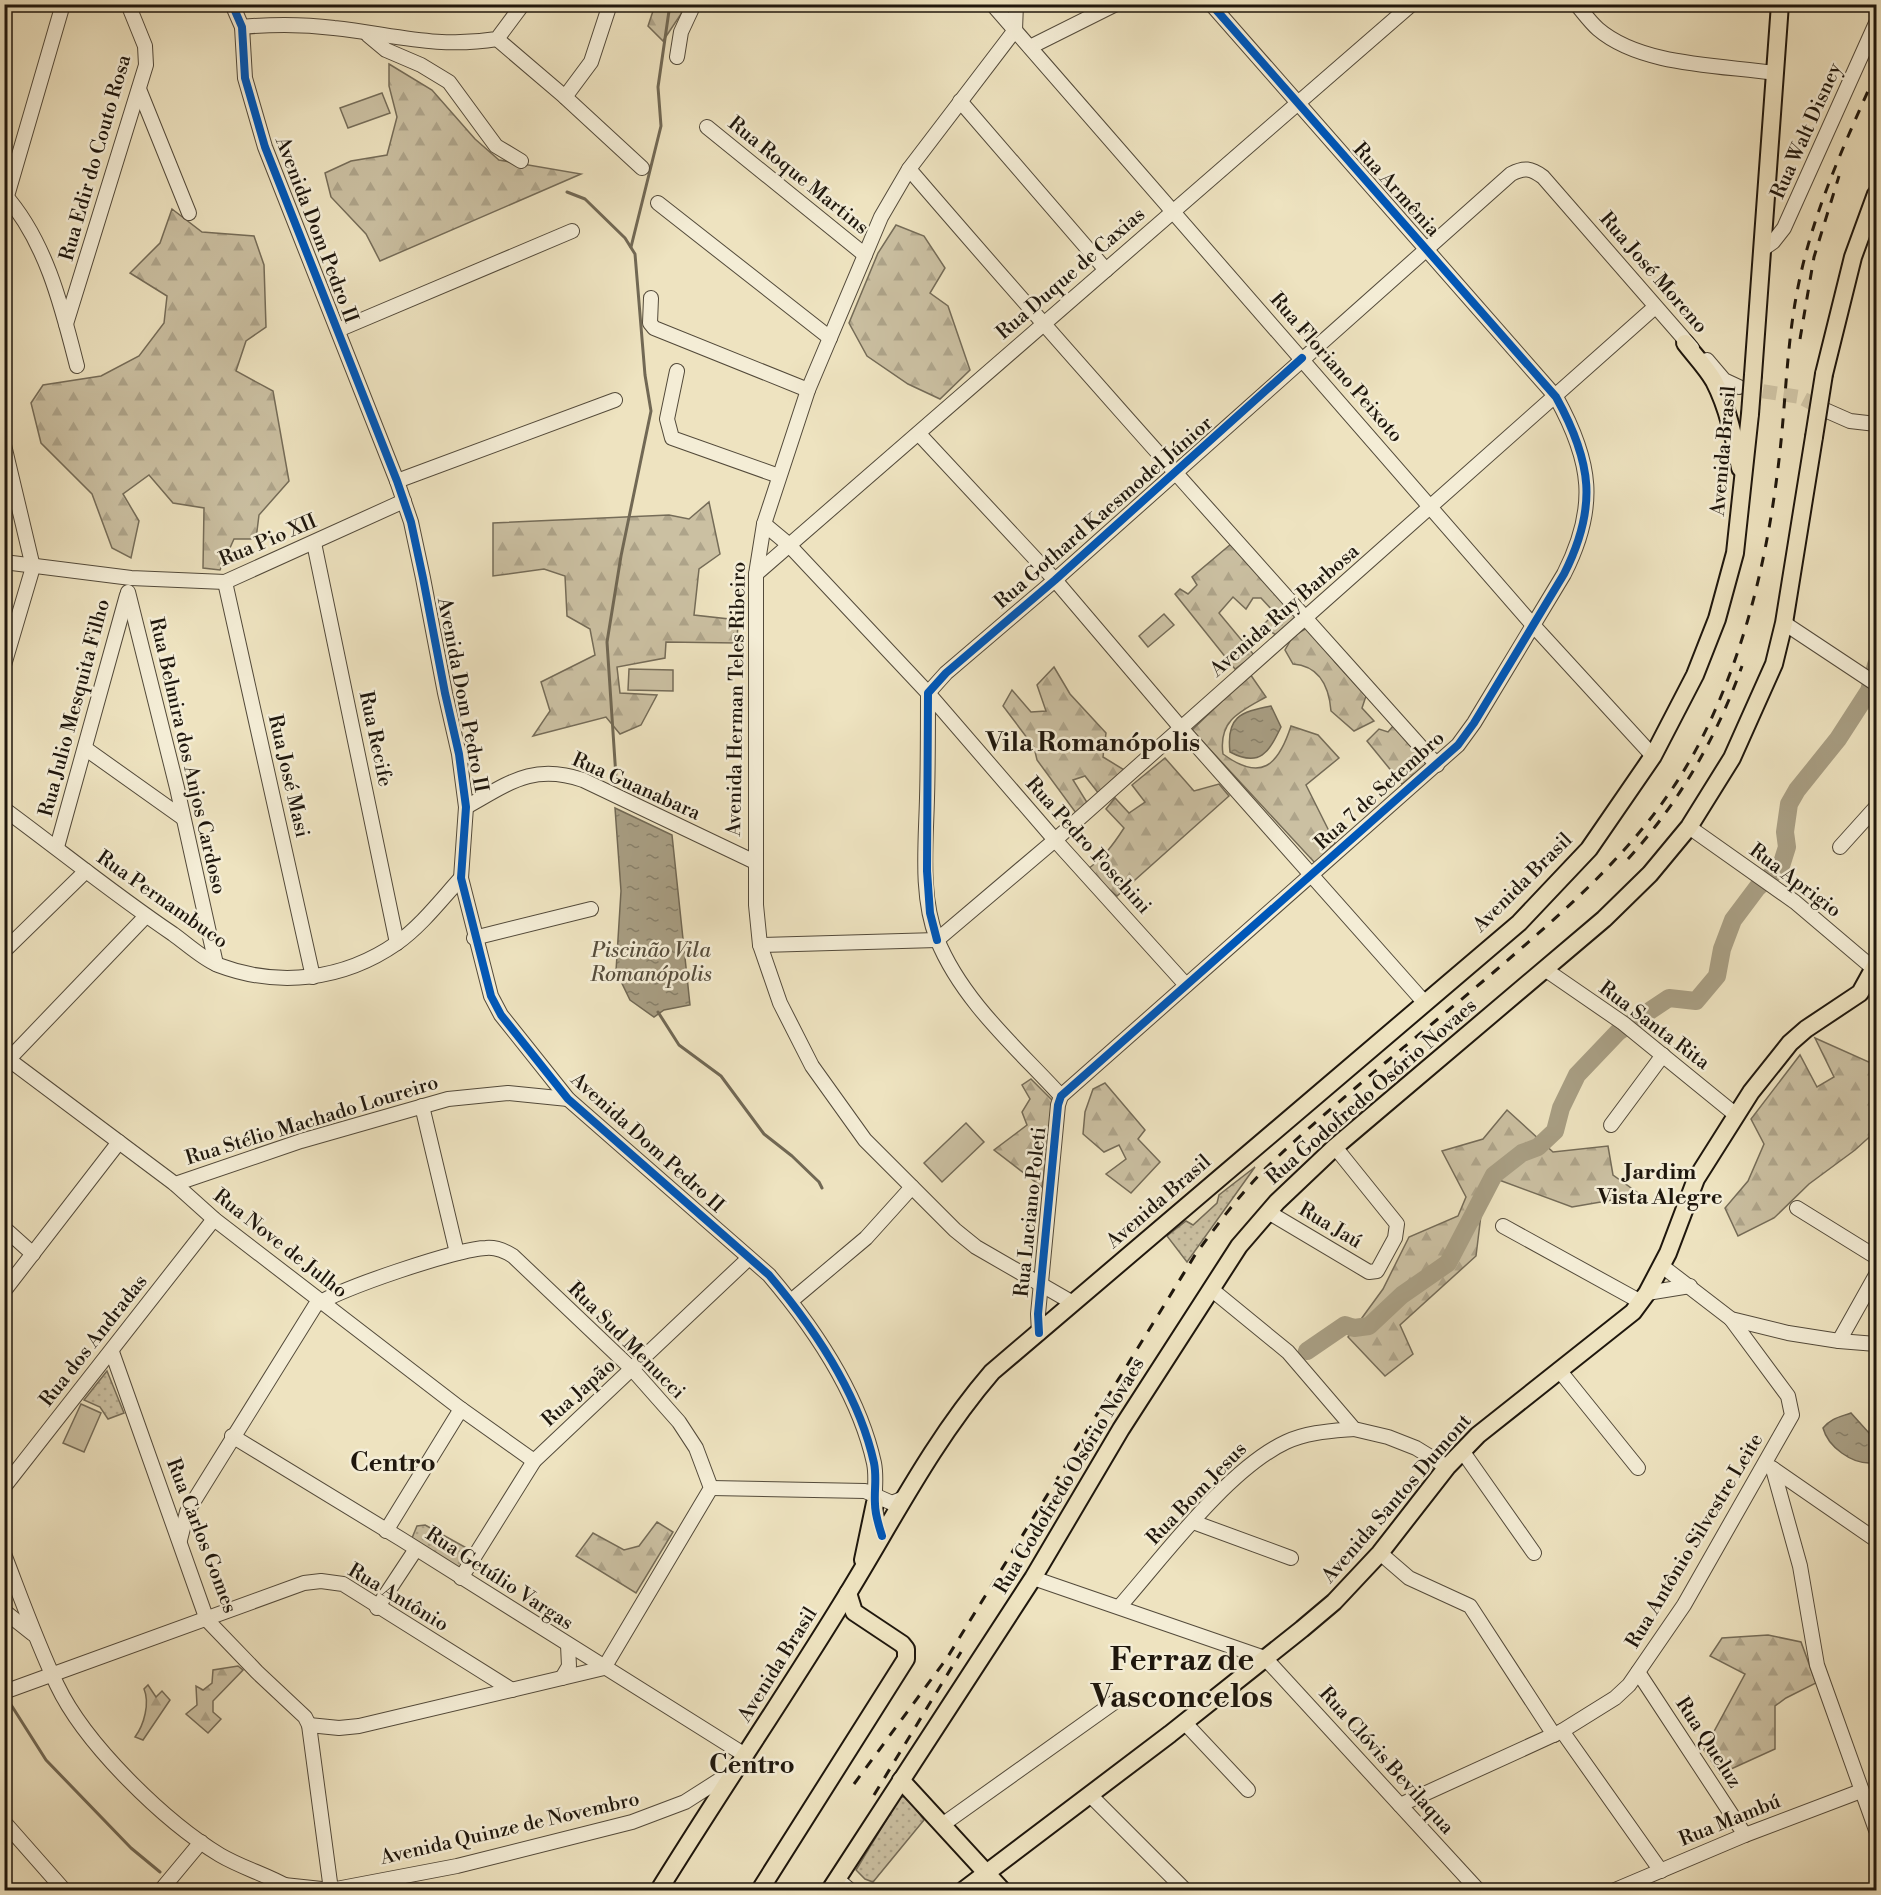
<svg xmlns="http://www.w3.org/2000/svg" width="1881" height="1895" viewBox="0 0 1881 1895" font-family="'Libre Bodoni',serif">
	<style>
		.forest { fill: url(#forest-firs); stroke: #756c58; stroke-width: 1.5 }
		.park { fill: url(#park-dots); stroke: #756c58; stroke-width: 1.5 }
		.pitch { fill: #cbc0a2; stroke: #756c58; stroke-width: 1.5 }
		.water { fill: url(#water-ripples); stroke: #716854; stroke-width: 1.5 }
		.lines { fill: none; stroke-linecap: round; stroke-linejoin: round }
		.stream { stroke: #716854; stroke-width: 3 }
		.river { stroke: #a89e83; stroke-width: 18 }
		.minor-tunnel { stroke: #cfc4a5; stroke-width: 14; stroke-dasharray: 14 7; stroke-linecap: butt }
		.minor-casing { stroke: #534a3a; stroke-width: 16 }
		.major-casing { stroke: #1f170d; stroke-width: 20 }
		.minor { stroke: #f4edd6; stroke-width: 14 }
		.major { stroke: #eee3c0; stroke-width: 16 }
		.rail { stroke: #1f170d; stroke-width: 3; stroke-dasharray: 10 10; stroke-linecap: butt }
		.major-bridge-casing { stroke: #1f170d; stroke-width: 20; stroke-linecap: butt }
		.major-bridge { stroke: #eee3c0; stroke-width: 16 }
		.cycleway-casing { stroke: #f4edd6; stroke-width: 11 }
		.cycleway { stroke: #0057b8; stroke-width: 8 }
		.labels { text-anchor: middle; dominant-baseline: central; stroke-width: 5; stroke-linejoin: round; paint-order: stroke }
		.street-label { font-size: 20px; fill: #1f170d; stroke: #f4edd6 }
		.water-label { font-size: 21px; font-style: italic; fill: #564d3c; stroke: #f4edd6 }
		.quarter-label { font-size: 22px; font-weight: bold; fill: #1f170d; stroke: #f4edd6 }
		.district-label { font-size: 26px; font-weight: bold; fill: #1f170d; stroke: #f4edd6 }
		.town-label { font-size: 32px; font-weight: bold; fill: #1f170d; stroke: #f4edd6 }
	</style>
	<defs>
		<pattern id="forest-firs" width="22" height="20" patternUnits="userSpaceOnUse" patternTransform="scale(1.5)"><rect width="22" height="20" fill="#cbc0a2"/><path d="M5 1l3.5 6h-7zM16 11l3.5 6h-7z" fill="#aea48a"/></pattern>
		<pattern id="park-dots" width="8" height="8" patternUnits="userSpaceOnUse" patternTransform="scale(1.5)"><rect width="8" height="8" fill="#cbc0a2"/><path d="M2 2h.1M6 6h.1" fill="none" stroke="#aea48a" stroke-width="1.8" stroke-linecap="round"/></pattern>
		<pattern id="water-ripples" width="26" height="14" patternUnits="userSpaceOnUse" patternTransform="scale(1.5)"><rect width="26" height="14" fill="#a89e83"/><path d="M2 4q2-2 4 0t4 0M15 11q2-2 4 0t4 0" fill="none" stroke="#88806a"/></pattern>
	</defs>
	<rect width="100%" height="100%" fill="#eee3c0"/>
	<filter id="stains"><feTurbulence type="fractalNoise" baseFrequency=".00333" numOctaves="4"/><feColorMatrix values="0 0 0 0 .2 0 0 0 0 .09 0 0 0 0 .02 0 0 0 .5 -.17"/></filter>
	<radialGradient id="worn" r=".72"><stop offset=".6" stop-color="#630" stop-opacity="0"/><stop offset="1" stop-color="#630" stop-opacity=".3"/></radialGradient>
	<g class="forest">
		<polygon points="655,5 687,5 663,41 648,26"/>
		<polygon points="389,64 432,90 475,139 499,160 581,174 380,261 366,234 331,197 325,173 351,161 387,155 397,117 389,86"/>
		<polygon points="172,209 202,232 254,236 264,265 266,327 246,341 236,371 273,391 289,481 259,515 256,539 234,539 220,570 203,568 204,508 173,503 149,475 123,494 139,521 131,558 112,548 92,494 41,443 31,403 43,385 101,376 139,356 164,323 167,296 130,273 160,243"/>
		<polygon points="896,225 924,236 945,268 930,293 948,306 970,370 940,399 908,384 867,356 849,323 878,253"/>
		<polygon points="709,502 720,554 699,569 694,615 738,620 737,643 666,642 665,658 617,667 620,693 657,695 641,725 620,734 606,717 533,736 550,711 541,682 595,655 590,629 567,616 565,576 544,569 493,576 493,523 669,515 689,519"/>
		<polygon points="1231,544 1296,618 1279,637 1262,626 1275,613 1261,598 1253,598 1246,609 1233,597 1219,613 1254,655 1235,669 1175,594 1180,589 1188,594 1197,585 1192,577"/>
		<path d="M1307,628L1318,637L1335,662L1366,696L1362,708L1374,721L1354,731L1331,711C1329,686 1320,666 1293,664L1285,650L1293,636Z"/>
		<polygon points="1054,667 1070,694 1106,733 1103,757 1126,771 1099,794 1085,776 1073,780 1088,804 1076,813 1037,760 1034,747 1003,706 1012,690 1031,712 1046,711 1037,685"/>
		<path d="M1250,674L1266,697C1241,711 1218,720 1223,754C1261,782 1278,766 1291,726L1318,735L1339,758L1306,785L1335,843L1315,863L1192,730Z"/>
		<polygon points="1394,725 1426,764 1402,784 1367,741 1379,729 1388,732"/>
		<path d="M1165,758L1194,791L1219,784L1229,796L1117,896L1086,870C1102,860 1113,845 1124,828L1106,809L1115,798L1129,813L1145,802L1132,785Z"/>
		<polygon points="1815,1038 1873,1064 1876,1062 1876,1131 1855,1150 1809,1184 1774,1218 1738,1236 1725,1208 1748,1181 1764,1144 1751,1119 1800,1055 1817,1087 1834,1077"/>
		<polygon points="1031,1079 1053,1101 1042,1187 994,1150 1027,1125 1022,1112 1030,1099 1022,1085"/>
		<polygon points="1105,1083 1145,1130 1138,1139 1160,1162 1131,1193 1106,1174 1126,1159 1119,1145 1104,1152 1083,1134 1085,1112 1093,1089"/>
		<polygon points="1507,1110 1553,1152 1608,1146 1613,1175 1641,1195 1572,1207 1499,1180 1481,1215 1476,1256 1400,1325 1413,1354 1385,1376 1348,1337 1383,1289 1409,1237 1458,1216 1466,1197 1442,1151 1483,1139"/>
		<polygon points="657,1522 673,1532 636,1593 576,1556 593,1533 624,1550 639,1546"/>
		<polygon points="1768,1635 1801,1642 1816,1683 1786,1698 1775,1706 1775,1749 1720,1774 1704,1750 1745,1674 1710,1656 1722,1638"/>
		<polygon points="238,1666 243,1670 213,1701 213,1712 221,1719 208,1733 186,1714 197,1705 196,1686 203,1690 212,1683 213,1670"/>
		<path d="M148,1685L156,1697L162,1691L170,1700L143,1740L135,1737C144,1725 150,1703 144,1689Z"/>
	</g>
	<g class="park">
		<polygon points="1255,1167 1187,1262 1167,1236 1186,1221 1193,1225 1217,1203 1219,1195"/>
		<polygon points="107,1371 124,1413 108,1419 100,1407 84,1400"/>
		<polygon points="425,1525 472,1551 460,1569 412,1538 417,1526"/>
		<polygon points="900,1797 907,1797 924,1820 873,1882 865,1879 856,1870"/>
	</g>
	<g class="pitch">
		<polygon points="382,93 390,113 348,128 340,108"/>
		<polygon points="1164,614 1174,625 1148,647 1139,636"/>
		<polygon points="629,669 673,670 673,691 628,690"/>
		<polygon points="966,1123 984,1142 942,1182 924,1163"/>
		<polygon points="81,1404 101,1413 84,1452 63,1443"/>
	</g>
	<g class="water">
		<path d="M1271,706L1281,727C1269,752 1260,768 1230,752C1226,717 1240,712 1271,706Z"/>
		<polygon points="615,808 672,835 690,1005 664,1010 654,1017 630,1000 616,971 621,891"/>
		<path d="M1851,1413L1870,1434L1875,1458L1871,1463C1852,1464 1828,1447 1823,1428C1831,1418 1840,1417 1851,1413Z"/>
	</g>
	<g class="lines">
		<g class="stream">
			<polyline points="567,192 585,199 625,238 635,254 645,375 651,411 621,556 607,642 616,777"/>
			<polyline points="631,247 661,126 658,87 670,4"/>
			<polyline points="658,1012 679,1045 721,1076 764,1134 792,1156 819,1182 822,1188"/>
			<polyline points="8,1700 46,1760 131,1848 160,1872"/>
		</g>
		<polyline class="river" points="1307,1351 1345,1325 1354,1328 1369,1326 1402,1295 1448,1263 1494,1175 1522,1153 1538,1147 1555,1131 1561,1108 1577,1075 1618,1032 1669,998 1696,1001 1717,976 1722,949 1733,920 1757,888 1781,866 1787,847 1785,832 1789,804 1797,790 1838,739 1869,691 1876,665"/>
		<polyline class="minor-tunnel" points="1742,388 1800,397 1825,410"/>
		<defs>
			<g id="minor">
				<path d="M232,4L242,27L245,78L265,147L397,481L411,522L423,578L445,693L459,754L466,807L461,878L491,996L501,1015L568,1099L769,1275C814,1328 859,1395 874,1463C877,1478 874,1490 875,1504C875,1515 879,1526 882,1536"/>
				<polyline points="992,4 1532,624 1653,756"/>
				<path d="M1576,4C1583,12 1590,22 1598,29C1641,66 1720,65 1775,73"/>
				<path d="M242,27C273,24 303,24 334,28C392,34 436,49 497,39L523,4"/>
				<polyline points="1015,30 909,169 881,217 808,390 764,524 756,574 756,905 760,945 780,1003 812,1066 865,1140 955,1230 976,1247 1073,1303"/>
				<polyline points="1015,30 1016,4"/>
				<polyline points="368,35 386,50 421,65 449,82 496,146 521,161"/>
				<polyline points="497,39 565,97 642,168"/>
				<polyline points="1030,47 1116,4"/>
				<polyline points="677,57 681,32 694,4"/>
				<polyline points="139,89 189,213"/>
				<polyline points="565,97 591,62 610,4"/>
				<polyline points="960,101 1106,270"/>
				<polyline points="707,127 865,255"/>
				<path d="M909,169C1082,370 1260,567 1437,765"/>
				<path d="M4,194C46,241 62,307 77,366"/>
				<polyline points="7,196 63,4"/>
				<polyline points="658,203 830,338"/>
				<polyline points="1763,249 1773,242 1784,228 1876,23"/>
				<polyline points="651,298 650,323 654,328 808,390"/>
				<polyline points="66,324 146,65 145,46 128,4"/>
				<polyline points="338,330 572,231"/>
				<polyline points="1707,360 1724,380 1739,387"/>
				<polyline points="677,371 667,419 672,438 779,476"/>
				<polyline points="1825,410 1850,421 1876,424"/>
				<polyline points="919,434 1055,580 1181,728 1424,1002"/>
				<polyline points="4,445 33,567 4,665"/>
				<polyline points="397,481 615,400"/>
				<polyline points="764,524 788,544 928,693 1055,840 1186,985"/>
				<polyline points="314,543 397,943"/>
				<polyline points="4,562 131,578 225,582 404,501"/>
				<polyline points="756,574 1412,4"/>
				<polyline points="225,582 313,977"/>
				<polyline points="128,592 177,788 216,964"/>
				<polyline points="1784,623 1876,684"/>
				<path d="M928,693L946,673L1055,580L1511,174C1524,167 1531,168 1543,177L1692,348"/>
				<path d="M928,693C928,728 928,763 927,798C926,843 920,896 937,939C962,1001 1017,1048 1061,1096"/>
				<polyline points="86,749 183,818"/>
				<path d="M466,807C509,783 533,763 583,780L755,862"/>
				<path d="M4,809C61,851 115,895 173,934C187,944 203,959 218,965C279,988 344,980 397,943C421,926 441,900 461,878"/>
				<polyline points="1689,827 1795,902 1874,969"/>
				<polyline points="57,847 127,595"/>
				<polyline points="1840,847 1876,807"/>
				<polyline points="474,938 591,909"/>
				<polyline points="937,940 1055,840 1655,307"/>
				<polyline points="760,945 937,940"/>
				<polyline points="4,951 86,871"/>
				<polyline points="1546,970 1623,1023 1736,1115"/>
				<polyline points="4,1056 175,1184 214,1219 461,1409 534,1461"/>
				<polyline points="9,1059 146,916"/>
				<polyline points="422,1106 457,1253"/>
				<polyline points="1611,1125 1663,1055"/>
				<polyline points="175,1184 301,1141 448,1099 508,1093 568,1099"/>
				<polyline points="1797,1208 1876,1257"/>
				<polyline points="1268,1212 1369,1272 1377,1271 1395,1238 1397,1224 1335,1147"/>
				<polyline points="1503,1226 1641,1302"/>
				<polyline points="4,1228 33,1254"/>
				<polyline points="1662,1266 1731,1319 1788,1333 1839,1341 1876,1344"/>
				<polyline points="1211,1289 1288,1352 1354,1429 1388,1437 1416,1448 1447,1467"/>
				<polyline points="4,1291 119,1142"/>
				<polyline points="1647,1293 1690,1286"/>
				<polyline points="791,1301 866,1238 912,1187"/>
				<path d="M1039,1333L1038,1314L1058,1105L1061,1096L1458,745L1474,723L1564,574C1598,507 1592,462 1556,397L1211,4"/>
				<polyline points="1839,1341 1876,1275"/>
				<polyline points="112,1352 207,1620 257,1672 305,1717 309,1725 331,1890"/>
				<polyline points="1559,1370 1638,1468"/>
				<polyline points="232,1436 401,1539 745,1755"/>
				<polyline points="1463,1452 1534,1553"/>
				<polyline points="1772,1468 1876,1540"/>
				<polyline points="1773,1469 1800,1566 1817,1665 1876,1830"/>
				<polyline points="4,1487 214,1219"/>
				<polyline points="711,1488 865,1491 892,1503 904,1498"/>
				<polyline points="1193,1522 1291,1558"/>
				<polyline points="386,1531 461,1409"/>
				<path d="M180,1540L187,1512L315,1306C334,1290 461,1248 486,1248C496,1247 505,1251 513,1256L633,1370L679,1422L696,1448L711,1488L604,1668L359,1726L339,1728L309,1725"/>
				<polyline points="1380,1553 1409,1578 1470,1606 1554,1735"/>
				<path d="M4,1554C21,1598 37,1643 57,1685C85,1744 164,1821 220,1855C242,1868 268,1875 290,1888"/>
				<polyline points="461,1578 534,1461 749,1258"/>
				<polyline points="1033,1578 1265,1658 1478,1890"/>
				<path d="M1120,1606C1163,1557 1228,1469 1286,1442C1307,1432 1331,1431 1354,1429"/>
				<polyline points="377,1608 416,1549"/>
				<polyline points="4,1611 33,1634"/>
				<polyline points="1638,1672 1745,1835"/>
				<polyline points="562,1678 569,1666 568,1645"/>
				<polyline points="4,1692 304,1583 321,1581 343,1584 512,1690"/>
				<polyline points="1185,1723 1248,1790"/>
				<polyline points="1562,1731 1661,1871"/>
				<polyline points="1090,1795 1185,1890"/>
				<polyline points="1400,1805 1562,1731 1615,1698 1629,1685 1684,1605 1792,1415 1788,1396 1731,1319"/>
				<polyline points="4,1822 64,1890"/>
				<polyline points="942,1825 1116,1701"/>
				<polyline points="837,1879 850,1890"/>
				<polyline points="284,1885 331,1890 457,1866 632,1822 685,1802 732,1772"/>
				<polyline points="161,1890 201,1842"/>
				<polyline points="1615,1890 1745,1835 1861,1791"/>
				<polyline points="1875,1890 1876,1890"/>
			</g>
			<g id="major">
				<path d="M1685,343C1694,355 1706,367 1714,381C1728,408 1734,438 1740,468"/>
				<polyline points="1824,374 1853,257 1876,194"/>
				<polyline points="1753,375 1780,4"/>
				<polyline points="863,1560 875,1503"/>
				<polyline points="901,1780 1002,1890"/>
				<path d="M659,1890C717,1796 779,1705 837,1611C888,1530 929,1445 992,1372L1519,923L1589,849L1653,756L1695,675L1717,619L1735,553L1750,414"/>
				<polyline points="760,1890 906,1659 906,1649 902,1644 854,1612 848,1593"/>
				<polyline points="830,1890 1033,1578 1121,1429 1239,1246 1277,1202 1335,1147 1604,919 1650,874 1689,827 1732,758 1774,664 1784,623 1814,437"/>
				<polyline points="964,1890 1170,1734 1302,1629 1334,1602 1380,1553 1447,1467 1478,1435 1633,1312 1647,1293 1668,1253 1696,1179 1751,1092 1790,1043 1806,1029 1860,993 1876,964"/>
			</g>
		</defs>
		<use href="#minor" class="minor-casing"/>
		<use href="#major" class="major-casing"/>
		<use href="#minor" class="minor"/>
		<use href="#major" class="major"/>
		<g class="rail">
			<polyline points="1800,339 1814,257 1839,176"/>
			<path d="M1628,859C1679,803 1717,737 1742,666"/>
			<path d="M854,1784L947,1658L1195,1255C1217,1225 1240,1194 1267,1167C1339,1098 1419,1036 1495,971C1574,903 1654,834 1702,738C1747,648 1769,551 1780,451C1786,397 1787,341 1798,287C1813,211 1845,143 1876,73"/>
			<polyline points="874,1795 961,1652"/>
		</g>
		<defs>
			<g id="major-bridge">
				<polyline points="1750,414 1753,375"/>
				<polyline points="1814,437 1824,374"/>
			</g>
		</defs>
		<use href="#major-bridge" class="major-bridge-casing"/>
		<use href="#major-bridge" class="major-bridge"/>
		<defs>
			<g id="cycleway">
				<path d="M232,4L242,27L245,78L265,147L397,481L411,522L423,578L445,693L459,754L466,807L461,878L491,996L501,1015L568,1099L769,1275C814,1328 859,1395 874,1463C877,1478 874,1490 875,1504C875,1515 879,1526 882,1536"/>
				<polyline points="937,940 930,913 927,871 928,693 946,673 1055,580 1302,358"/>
				<path d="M1039,1333L1038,1314L1058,1105L1061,1096L1458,745L1474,723L1564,574C1598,507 1592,462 1556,397L1211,4"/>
			</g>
		</defs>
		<use href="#cycleway" class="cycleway-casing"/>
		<use href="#cycleway" class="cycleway"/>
	</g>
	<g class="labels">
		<g class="street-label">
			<text transform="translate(1807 131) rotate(-66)">Rua Walt Disney</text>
			<text transform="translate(96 158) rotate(-74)">Rua Edir do Couto Rosa</text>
			<text transform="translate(798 176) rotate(39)">Rua Roque Martins</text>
			<text transform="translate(1396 190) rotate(48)">Rua Armênia</text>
			<text transform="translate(316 230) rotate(69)">Avenida Dom Pedro II</text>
			<text transform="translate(1653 273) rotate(49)">Rua José Moreno</text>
			<text transform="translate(1071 274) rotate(-41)">Rua Duque de Caxias</text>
			<text transform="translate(1336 368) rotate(49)">Rua Floriano Peixoto</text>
			<text transform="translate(1724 451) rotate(-85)">Avenida Brasil</text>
			<text transform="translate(1104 513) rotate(-41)">Rua Gothard Kaesmodel Júnior</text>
			<text transform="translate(268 541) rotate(-23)">Rua Pio XII</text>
			<text transform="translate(1285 611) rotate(-41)">Avenida Ruy Barbosa</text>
			<text transform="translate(462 695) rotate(79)">Avenida Dom Pedro II</text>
			<text transform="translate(737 699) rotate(-89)">Avenida Herman Teles Ribeiro</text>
			<text transform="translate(75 708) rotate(-75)">Rua Julio Mesquita Filho</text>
			<text transform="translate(375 739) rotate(78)">Rua Recife</text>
			<text transform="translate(187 756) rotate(77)">Rua Belmira dos Anjos Cardoso</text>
			<text transform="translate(288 776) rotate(77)">Rua José Masi</text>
			<text transform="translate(636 787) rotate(24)">Rua Guanabara</text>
			<text transform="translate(1380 791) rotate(-42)">Rua 7 de Setembro</text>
			<text transform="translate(1088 846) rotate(48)">Rua Pedro Foschini</text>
			<text transform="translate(1795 881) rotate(37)">Rua Aprigio</text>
			<text transform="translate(1523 883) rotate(-45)">Avenida Brasil</text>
			<text transform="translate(162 900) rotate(35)">Rua Pernambuco</text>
			<text transform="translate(1654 1026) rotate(37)">Rua Santa Rita</text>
			<text transform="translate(1372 1092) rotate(-41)">Rua Godofredo Osório Novaes</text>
			<text transform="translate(312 1121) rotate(-17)">Rua Stélio Machado Loureiro</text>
			<text transform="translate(647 1143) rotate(42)">Avenida Dom Pedro II</text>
			<text transform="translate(1159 1202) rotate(-41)">Avenida Brasil</text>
			<text transform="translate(1031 1212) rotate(-84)">Rua Luciano Poleti</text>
			<text transform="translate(1330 1226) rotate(31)">Rua Jaú</text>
			<text transform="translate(280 1244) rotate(38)">Rua Nove de Julho</text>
			<text transform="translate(94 1341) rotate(-52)">Rua dos Andradas</text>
			<text transform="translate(626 1341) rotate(45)">Rua Sud Menucci</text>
			<text transform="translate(579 1393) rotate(-42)">Rua Japão</text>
			<text transform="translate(1070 1476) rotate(-59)">Rua Godofredo Osório Novaes</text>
			<text transform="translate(1197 1494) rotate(-46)">Rua Bom Jesus</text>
			<text transform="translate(1397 1499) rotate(-49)">Avenida Santos Dumont</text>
			<text transform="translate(201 1536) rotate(69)">Rua Carlos Gomes</text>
			<text transform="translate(1695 1541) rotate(-59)">Rua Antônio Silvestre Leite</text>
			<text transform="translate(499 1579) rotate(33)">Rua Getúlio Vargas</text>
			<text transform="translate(398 1598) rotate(31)">Rua Antônio</text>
			<text transform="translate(778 1665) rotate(-58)">Avenida Brasil</text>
			<text transform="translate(1708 1743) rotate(57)">Rua Queluz</text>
			<text transform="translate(1386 1761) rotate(48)">Rua Clóvis Bevilaqua</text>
			<text transform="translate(1730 1821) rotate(-22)">Rua Mambú</text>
			<text transform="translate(510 1829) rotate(-13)">Avenida Quinze de Novembro</text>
		</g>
		<g class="water-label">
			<text x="651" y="951">Piscinão Vila<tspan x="651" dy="24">Romanópolis</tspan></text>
		</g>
		<g class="quarter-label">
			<text x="1660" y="1172">Jardim<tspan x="1660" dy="25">Vista Alegre</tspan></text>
		</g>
		<g class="district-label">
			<text x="1093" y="743">Vila Romanópolis</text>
			<text x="393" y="1463">Centro</text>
			<text x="752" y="1765">Centro</text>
		</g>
		<g class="town-label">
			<text x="1182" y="1660">Ferraz de<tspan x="1182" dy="37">Vasconcelos</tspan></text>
		</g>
	</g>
	<rect width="1881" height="1895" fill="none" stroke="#eee3c0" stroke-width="24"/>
	<rect x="6" y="6" width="1869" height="1883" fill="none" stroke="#1f170d" stroke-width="3"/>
	<rect x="12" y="12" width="1857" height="1871" fill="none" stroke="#1f170d" stroke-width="1.5"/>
	<rect width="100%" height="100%" filter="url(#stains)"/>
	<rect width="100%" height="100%" fill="url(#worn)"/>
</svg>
